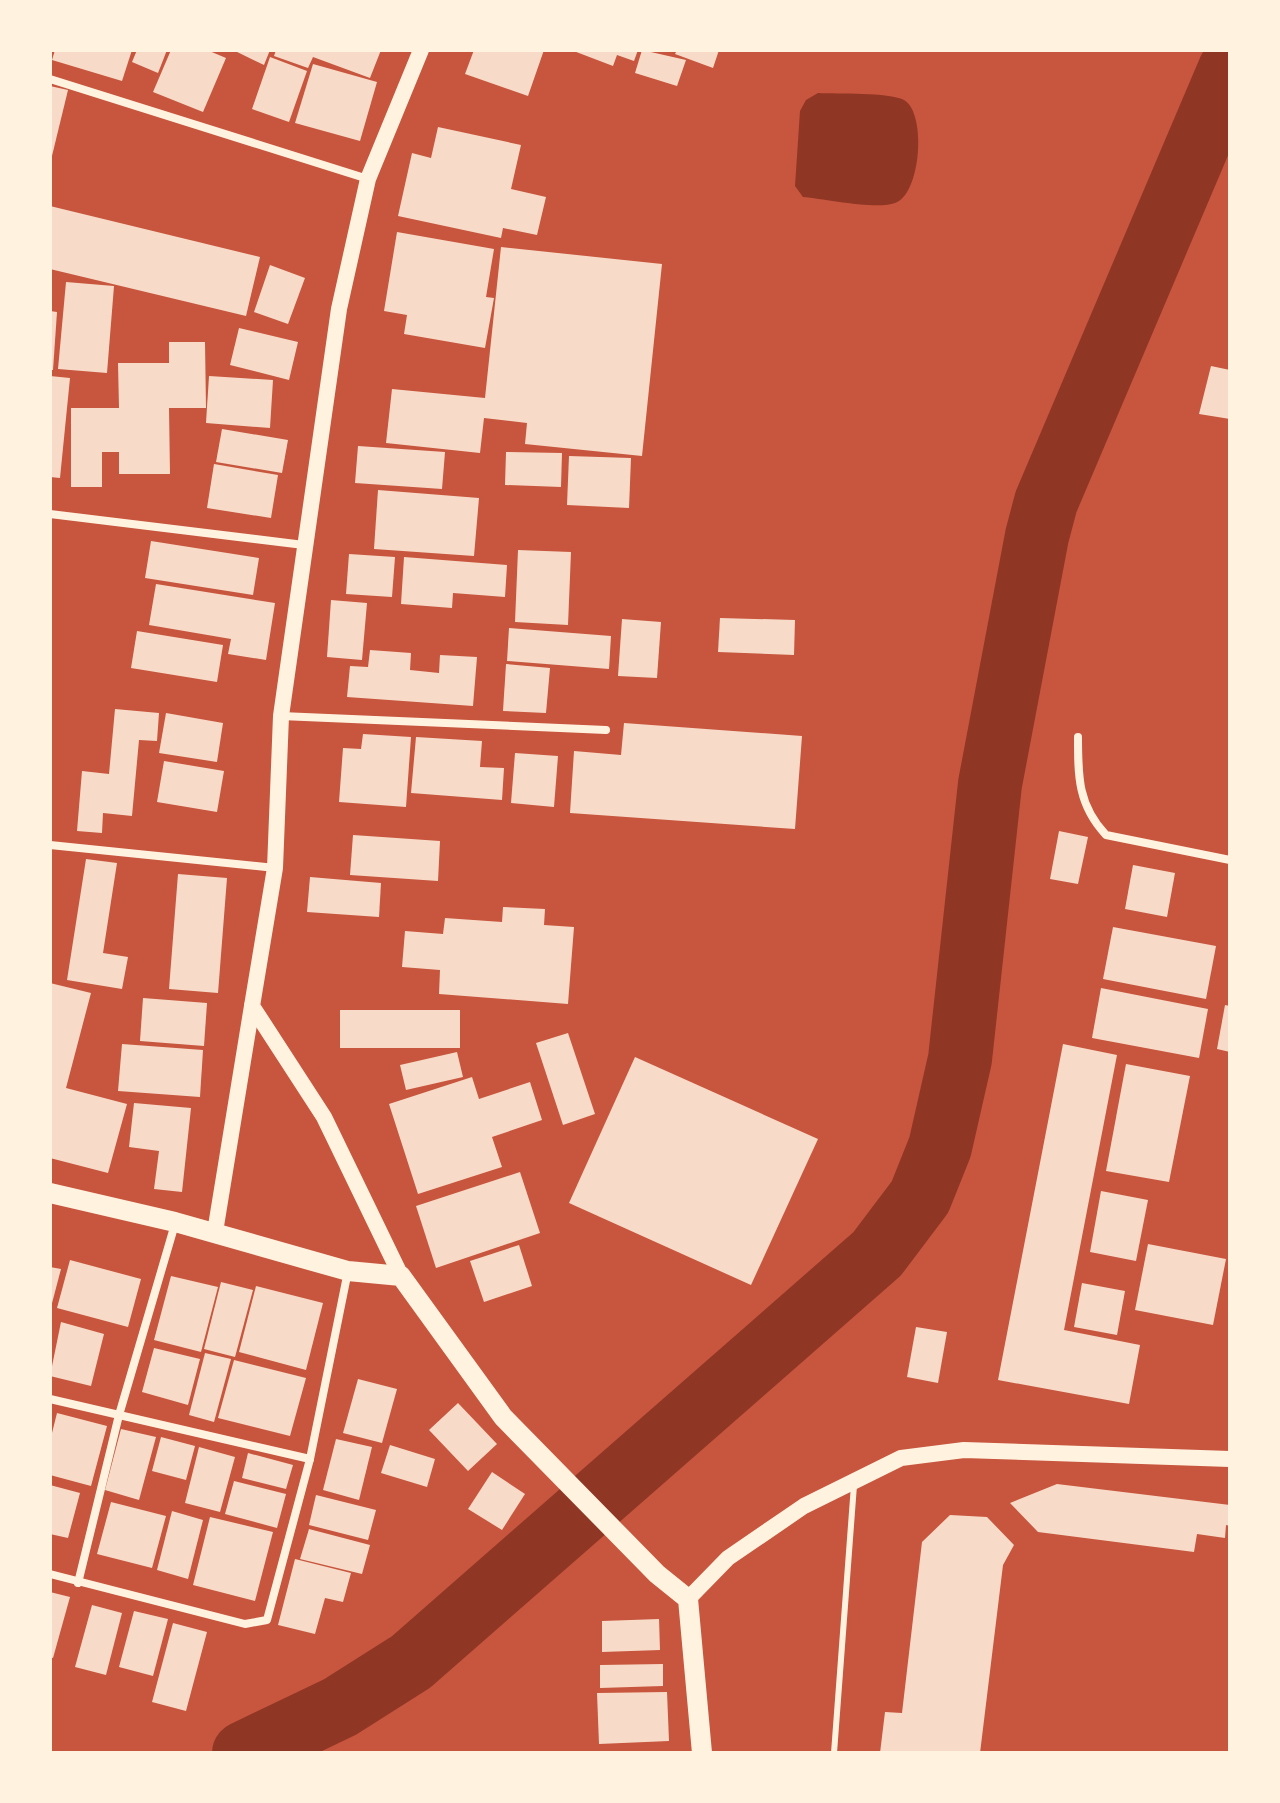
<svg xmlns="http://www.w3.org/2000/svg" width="1280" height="1803" viewBox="0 0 1280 1803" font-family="Jost,sans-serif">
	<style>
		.water { fill: #8f3625 }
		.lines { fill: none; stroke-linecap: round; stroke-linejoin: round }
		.river { stroke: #8f3625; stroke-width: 64 }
		.building { fill: #f7dbc8 }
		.service { stroke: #fff3e0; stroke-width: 6 }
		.minor { stroke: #fff3e0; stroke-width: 8 }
		.secondary { stroke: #fff3e0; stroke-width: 16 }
		.primary { stroke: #fff3e0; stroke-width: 20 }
	</style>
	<rect width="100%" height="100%" fill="#c8553d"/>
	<path class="water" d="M818,93C838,94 888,92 904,100C927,113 921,195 895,203C877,210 825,199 803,197L795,186L800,111L806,100Z"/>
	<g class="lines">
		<polyline class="river" points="244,1753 340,1707 411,1662 877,1254 920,1197 940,1147 960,1059 990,784 1037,536 1046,502 1230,69"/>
	</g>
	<g class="building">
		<polygon points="55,50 132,50 122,81 52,60"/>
		<polygon points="137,50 167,50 158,73 132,62"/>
		<polygon points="171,50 207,50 226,58 203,112 153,92"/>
		<polygon points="233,50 270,50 264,65"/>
		<polygon points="276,50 381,50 370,78 313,57 308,68 274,56"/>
		<polygon points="474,50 544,50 528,96 465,74"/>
		<polygon points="571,50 638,50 634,61 617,55 613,66"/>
		<polygon points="642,50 686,60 677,86 635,73"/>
		<polygon points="677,50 719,50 713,68 675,54"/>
		<polygon points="270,57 307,71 289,122 252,109"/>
		<polygon points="313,64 377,82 360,141 295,123"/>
		<polygon points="50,86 68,90 51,160 50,160"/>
		<polygon points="438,127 521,145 511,189 546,197 537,235 503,228 501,238 398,216 412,153 431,158"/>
		<polygon points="50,206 260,257 246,316 50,269"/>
		<polygon points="397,232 494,249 486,297 494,298 485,348 404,334 407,315 384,311"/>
		<polygon points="501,247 662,264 642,456 525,444 527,423 484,418 480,453 386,443 392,389 485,398"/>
		<polygon points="270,265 305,278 288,324 254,312"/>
		<polygon points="66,282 114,286 107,373 58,369"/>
		<polygon points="50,311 57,312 53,370 50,370"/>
		<polygon points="239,328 298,342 289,380 230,365"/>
		<polygon points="169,342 205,342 206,408 169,408 170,474 119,474 119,452 102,452 102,487 71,487 71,408 119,408 118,363 169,363"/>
		<polygon points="1211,366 1230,370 1230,419 1199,414"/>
		<polygon points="50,376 70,378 60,478 50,477"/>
		<polygon points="209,376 273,380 270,428 206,423"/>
		<polygon points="222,429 288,440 282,473 216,462"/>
		<polygon points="358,446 445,452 442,489 355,483"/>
		<polygon points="506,452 562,453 561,487 505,485"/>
		<polygon points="569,456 631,458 629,508 567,505"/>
		<polygon points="214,464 278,475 271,518 207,508"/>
		<polygon points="378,490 479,498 474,556 374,549"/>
		<polygon points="151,541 259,558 253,595 145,578"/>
		<polygon points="518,550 571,552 568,625 515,622"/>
		<polygon points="349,554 395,557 392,597 346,594"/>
		<polygon points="404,557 507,565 505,597 453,593 452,608 401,604"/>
		<polygon points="156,584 275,603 266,660 228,654 231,639 149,625"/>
		<polygon points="331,600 367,603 362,660 327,657"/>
		<polygon points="720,618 795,620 794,655 718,652"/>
		<polygon points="622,619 661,622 657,678 618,676"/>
		<polygon points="509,628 611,636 609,669 507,661"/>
		<polygon points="137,631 223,645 217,682 131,668"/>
		<polygon points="370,650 411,653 410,670 439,673 440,655 477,657 473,706 347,697 350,666 368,667"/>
		<polygon points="506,664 550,668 546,713 503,711"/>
		<polygon points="115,709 159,713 157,741 139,740 132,816 103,813 102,833 77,831 82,771 109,774"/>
		<polygon points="166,713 223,723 217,762 159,753"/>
		<polygon points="624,723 802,736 795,829 570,813 574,751 621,755"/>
		<polygon points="363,734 411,737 406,807 339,802 343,748 361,749"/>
		<polygon points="416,737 482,741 480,767 504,768 502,800 411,793"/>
		<polygon points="515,753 558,756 554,807 511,803"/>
		<polygon points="164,761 224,771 217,812 157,802"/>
		<polygon points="1059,831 1088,837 1078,884 1050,879"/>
		<polygon points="353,835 440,841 438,881 350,875"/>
		<polygon points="86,859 117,863 103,953 128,957 122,989 67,980"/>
		<polygon points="1133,865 1175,873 1167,917 1125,909"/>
		<polygon points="178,874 227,878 218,993 169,989"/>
		<polygon points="310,877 381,883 379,917 307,912"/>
		<polygon points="503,907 545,909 544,925 574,927 568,1004 439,994 440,970 402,967 405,931 443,934 445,918 502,922"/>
		<polygon points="1113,927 1216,946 1206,999 1103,979"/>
		<polygon points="50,983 91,993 66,1088 127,1104 108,1173 50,1158"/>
		<polygon points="1101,988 1208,1009 1199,1058 1092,1038"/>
		<polygon points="143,998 207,1003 204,1046 140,1041"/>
		<polygon points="1225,1005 1230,1006 1230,1052 1217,1049"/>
		<rect x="340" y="1010" width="120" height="38"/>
		<polygon points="568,1033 595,1114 563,1125 536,1043"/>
		<polygon points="122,1044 203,1050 200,1097 118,1091"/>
		<polygon points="1063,1044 1117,1055 1064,1330 1140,1345 1129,1404 998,1380"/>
		<polygon points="457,1052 463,1077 406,1090 400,1065"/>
		<polygon points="635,1057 818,1139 751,1285 569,1203"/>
		<polygon points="1126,1064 1190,1076 1169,1182 1106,1171"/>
		<polygon points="472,1077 479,1099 530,1082 542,1120 492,1137 502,1167 418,1194 389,1104"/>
		<polygon points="134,1103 191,1108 182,1192 154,1189 159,1151 129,1147"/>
		<polygon points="520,1172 540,1233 436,1268 416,1206"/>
		<polygon points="1101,1191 1148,1200 1136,1261 1090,1252"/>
		<polygon points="1148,1244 1226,1259 1213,1325 1135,1310"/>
		<polygon points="519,1245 532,1286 484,1302 470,1261"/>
		<polygon points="70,1260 141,1279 128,1327 57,1308"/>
		<polygon points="50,1267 61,1269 51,1307 50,1307"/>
		<polygon points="171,1276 218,1287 201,1352 154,1340"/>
		<polygon points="221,1282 253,1290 235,1357 204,1349"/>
		<polygon points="1082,1283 1125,1291 1117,1335 1074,1327"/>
		<polygon points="256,1286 323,1303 306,1370 239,1352"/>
		<polygon points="61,1322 104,1334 91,1386 50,1376"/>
		<polygon points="916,1327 947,1332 938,1383 907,1377"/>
		<polygon points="154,1348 200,1359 188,1405 142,1392"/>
		<polygon points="205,1353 231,1359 214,1422 189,1415"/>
		<polygon points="234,1360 306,1378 290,1436 218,1418"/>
		<polygon points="358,1379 397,1389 382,1443 343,1433"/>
		<polygon points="458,1403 497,1444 468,1471 429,1430"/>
		<polygon points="57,1413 107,1426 91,1486 50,1475 50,1441"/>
		<polygon points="121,1429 156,1437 139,1500 105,1490"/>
		<polygon points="161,1437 195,1446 186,1480 152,1471"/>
		<polygon points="336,1439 372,1447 359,1500 323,1490"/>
		<polygon points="390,1445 435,1459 427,1487 381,1473"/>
		<polygon points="199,1447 235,1457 220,1512 185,1503"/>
		<polygon points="248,1453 293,1465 286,1489 242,1478"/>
		<polygon points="492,1472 525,1494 502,1530 468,1509"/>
		<polygon points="234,1481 286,1494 277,1528 225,1514"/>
		<polygon points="1057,1484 1230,1505 1230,1526 1226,1525 1225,1538 1197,1534 1194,1552 1038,1532 1010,1503"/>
		<polygon points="50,1485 80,1493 68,1538 50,1534"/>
		<polygon points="316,1495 376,1510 368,1540 309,1525"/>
		<polygon points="111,1502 166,1516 152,1568 97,1554"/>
		<polygon points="172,1511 203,1520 188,1579 157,1570"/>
		<polygon points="950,1515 987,1517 1014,1545 1003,1565 980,1753 880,1753 885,1712 902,1713 922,1542"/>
		<polygon points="210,1517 273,1532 255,1601 193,1585"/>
		<polygon points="309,1529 370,1545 362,1574 300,1559"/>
		<polygon points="295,1559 351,1573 343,1602 325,1598 315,1634 278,1625"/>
		<polygon points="50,1592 70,1597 53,1658 50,1657"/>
		<polygon points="92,1605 122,1613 106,1675 75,1667"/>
		<polygon points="134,1611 168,1619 153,1676 119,1667"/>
		<polygon points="659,1619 660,1650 602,1652 602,1621"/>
		<polygon points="173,1623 207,1632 186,1711 152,1702"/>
		<polygon points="663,1664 663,1686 600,1688 600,1665"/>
		<polygon points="667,1692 669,1741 599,1744 597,1693"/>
	</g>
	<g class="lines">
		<polyline class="service" points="834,1753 854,1485"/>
		<g class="minor">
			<polyline points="50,79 368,179"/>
			<polyline points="50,514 304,545"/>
			<polyline points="281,716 606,730"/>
			<path d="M1078,737C1078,777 1078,805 1106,835L1230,860"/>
			<polyline points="50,845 275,868"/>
			<polyline points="50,1399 310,1459"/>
			<polyline points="50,1574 245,1624 267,1620 310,1459 348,1271"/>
			<polyline points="78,1583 119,1415 175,1224"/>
		</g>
		<g class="secondary">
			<polyline points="215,1232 252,1006"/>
			<polyline points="401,1276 324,1117 252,1006 275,868 281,716 339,309 368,179 421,50"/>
			<polyline points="688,1599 728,1558 804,1506 901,1458 964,1450 1230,1459"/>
		</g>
		<polyline class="primary" points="50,1193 175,1222 348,1271 401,1276 503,1417 657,1574 688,1599 702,1753"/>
	</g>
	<rect width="1280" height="1803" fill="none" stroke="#fff3e0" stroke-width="104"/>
</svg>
